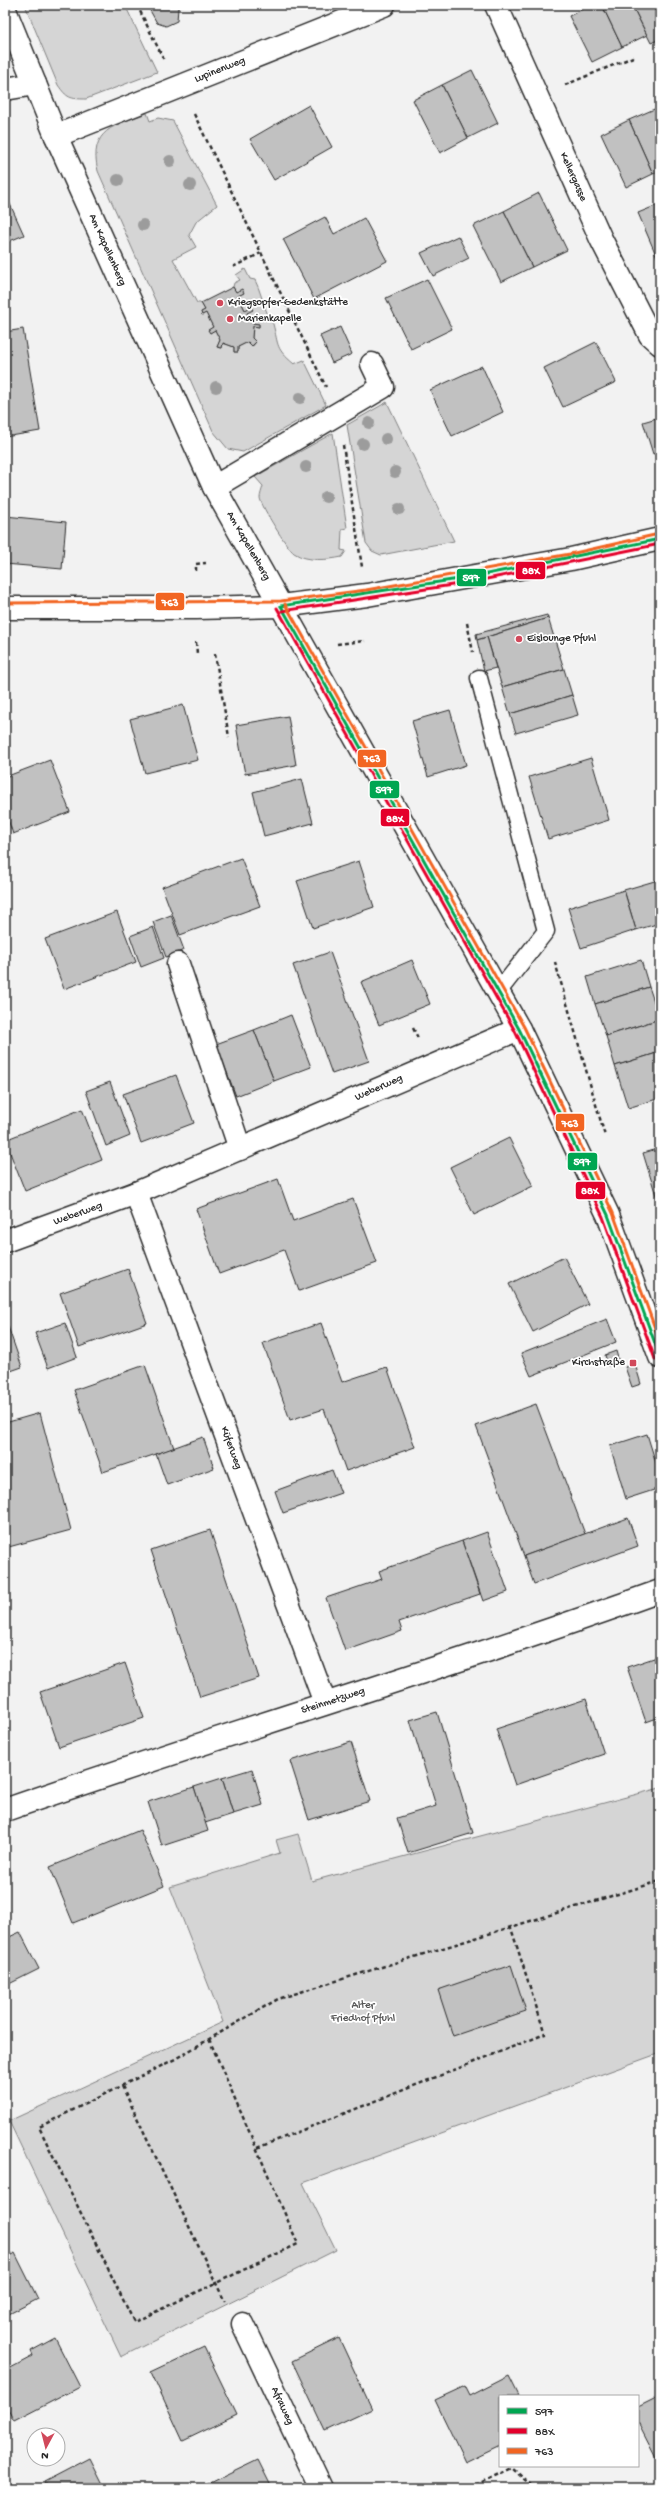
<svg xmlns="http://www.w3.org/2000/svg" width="665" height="2493" viewBox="0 0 665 2493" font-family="'Gochi Hand',sans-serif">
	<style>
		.green { fill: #d5d5d5; stroke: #808080 }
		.building { fill: #c1c1c1; stroke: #2b2b2b }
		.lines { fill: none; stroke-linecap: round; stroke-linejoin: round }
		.service-casing { stroke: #2b2b2b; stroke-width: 19 }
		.minor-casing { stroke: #2b2b2b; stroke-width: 25 }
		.secondary-casing { stroke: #2b2b2b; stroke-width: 25 }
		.path { stroke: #2b2b2b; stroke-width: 2.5; stroke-dasharray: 4 3; stroke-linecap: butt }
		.service { stroke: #fff; stroke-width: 16 }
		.minor { stroke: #fff; stroke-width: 22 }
		.secondary { stroke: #fff; stroke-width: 22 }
		.bus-1-casing { stroke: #fff; stroke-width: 6 }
		.bus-2-casing { stroke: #fff; stroke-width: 6 }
		.bus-3-casing { stroke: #fff; stroke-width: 6 }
		.bus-1 { stroke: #00a651; stroke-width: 3 }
		.bus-2 { stroke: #e4002b; stroke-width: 3 }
		.bus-3 { stroke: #f26522; stroke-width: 3 }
		.tree { fill: #9c9c9c }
		.poi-dot { fill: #d1495b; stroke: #fff; stroke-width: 1.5 }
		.labels { text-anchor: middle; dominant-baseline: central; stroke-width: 3.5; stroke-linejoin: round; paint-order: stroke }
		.street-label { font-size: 11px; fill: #2b2b2b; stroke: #fff }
		.poi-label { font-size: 11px; fill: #2b2b2b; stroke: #fff; text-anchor: start }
		.park-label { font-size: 11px; fill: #565656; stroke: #fff }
		.line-badge { stroke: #fff; stroke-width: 1.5 }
		.badge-label { font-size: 11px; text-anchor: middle; font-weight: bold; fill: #fff }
	</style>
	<rect width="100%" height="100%" fill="#f2f2f2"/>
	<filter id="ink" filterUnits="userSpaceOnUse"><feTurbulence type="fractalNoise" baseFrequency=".025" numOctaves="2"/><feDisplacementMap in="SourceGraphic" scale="8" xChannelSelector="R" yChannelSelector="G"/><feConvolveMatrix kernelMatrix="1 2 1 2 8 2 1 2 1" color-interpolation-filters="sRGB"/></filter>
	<g filter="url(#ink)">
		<g class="green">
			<path d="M25,5H125L157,72L86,99C70,99 67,98 58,85Z"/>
			<path d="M147,113L150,121L158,118L173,121L217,205L196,222L189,235L196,247L173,259L197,303H201L205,310L201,312L202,315L206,313L213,327L209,330L210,333L215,330L220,340L217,347L222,348L223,343L234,347V352H238V347L248,342L253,346L256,342L252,338L253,326L259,327V324L252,323L238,296L243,293L236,292L233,287L234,283L240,280L236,275L245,269L250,279L255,280C260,290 262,300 266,310C267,315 272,319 273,324C279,346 275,348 294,364L304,360L326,405L243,452L228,449L213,431L98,171C88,130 115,125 147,113Z"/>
			<polygon points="387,402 454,541 381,555 372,551 366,543 347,425"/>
			<path d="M333,433L347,528L342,529L341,550L346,551L342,557C328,560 307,562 294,553C287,548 261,506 260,498C260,495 262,490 263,486L255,477Z"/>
			<polygon points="660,1788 660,2053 303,2183 336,2250 121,2357 9,2121 223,2022 170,1887 280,1853 276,1840 298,1834 312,1881"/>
		</g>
		<g class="building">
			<polygon points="147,5 184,5 178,8 177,21 166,26 157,23"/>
			<polygon points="591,5 602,5 622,47 592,62 569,16"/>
			<polygon points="602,5 632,5 647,35 622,47"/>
			<polygon points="632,5 660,5 660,39 651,43"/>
			<polygon points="472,70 498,123 468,138 442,85"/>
			<polygon points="442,85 468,138 440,153 413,100"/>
			<polygon points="309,105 332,147 274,180 250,139"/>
			<polygon points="659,107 660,171 653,174 629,120"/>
			<polygon points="629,120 653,174 626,187 601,134"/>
			<polygon points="5,193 24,235 5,243"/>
			<polygon points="539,193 567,250 532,267 504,211"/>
			<polygon points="660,204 660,264 638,213"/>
			<polygon points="504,211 532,267 501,282 473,226"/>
			<polygon points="325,217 334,234 364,218 387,261 314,299 283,239"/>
			<polygon points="458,236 469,258 433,276 421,253"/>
			<polygon points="427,279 452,329 411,349 386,298"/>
			<polygon points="233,287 236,292 242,289 244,293 238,296 245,310 251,307 253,310 247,313 252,323 259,324 259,327 253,326 252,338 256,342 252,346 248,342 238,347 238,352 234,352 234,347 223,343 222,348 217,347 220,340 215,330 210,333 208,330 213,327 206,313 202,315 201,312 205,310 201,303"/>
			<polygon points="340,327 352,354 332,363 320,336"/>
			<polygon points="23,329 40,431 5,437 5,332"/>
			<polygon points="596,342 616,382 563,407 544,368"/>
			<polygon points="482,366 503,412 452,436 430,390"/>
			<polygon points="660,417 660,452 653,454 643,422"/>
			<polygon points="5,516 66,522 62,569 5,564"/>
			<polygon points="547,615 548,618 477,640 476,634"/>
			<polygon points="548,618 564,669 502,687 487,637"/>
			<polygon points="487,637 496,668 484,671 477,640"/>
			<polygon points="564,669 572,695 510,714 502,687"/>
			<polygon points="572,695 578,715 516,733 510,714"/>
			<polygon points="183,705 198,760 145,773 130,719"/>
			<polygon points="450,710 466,765 428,777 412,721"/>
			<polygon points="288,716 296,765 245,774 236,725"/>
			<polygon points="591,758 609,820 548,839 529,777"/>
			<polygon points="50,760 70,812 13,834 5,811 5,777"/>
			<polygon points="302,779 313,823 264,836 253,792"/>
			<polygon points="241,858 260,906 180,935 162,887"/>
			<polygon points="359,861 374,907 313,928 297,881"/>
			<polygon points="658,880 660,923 636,930 624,890"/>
			<polygon points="624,890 636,930 581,948 568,908"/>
			<polygon points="117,912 136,962 64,989 45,939"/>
			<polygon points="171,915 184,950 166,957 153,922"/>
			<polygon points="153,927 164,958 141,967 130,936"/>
			<polygon points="330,952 369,1061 332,1074 293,965"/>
			<polygon points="412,960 430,1004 379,1025 361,982"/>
			<polygon points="641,960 649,987 595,1004 587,977"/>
			<polygon points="649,987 660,1019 606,1036 595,1004"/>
			<polygon points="291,1015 311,1067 274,1081 254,1030"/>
			<polygon points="660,1019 660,1052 615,1066 606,1036"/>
			<polygon points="254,1030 274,1081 236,1096 216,1044"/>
			<polygon points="660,1052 660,1098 628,1108 615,1066"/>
			<polygon points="176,1075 194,1123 141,1143 123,1094"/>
			<polygon points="110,1082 130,1136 106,1146 86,1091"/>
			<polygon points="82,1109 102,1160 25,1191 5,1140"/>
			<polygon points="509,1138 533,1186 474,1215 450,1167"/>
			<polygon points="660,1148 660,1201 658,1202 643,1153"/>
			<polygon points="278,1179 293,1221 353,1199 377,1263 299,1291 284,1250 219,1274 196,1209"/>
			<polygon points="564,1257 588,1304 533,1332 509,1284"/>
			<polygon points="128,1269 147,1323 79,1347 60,1293"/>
			<polygon points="5,1318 22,1367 5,1373"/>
			<polygon points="607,1319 616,1342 531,1376 521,1353"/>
			<polygon points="65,1323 77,1357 48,1368 35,1333"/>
			<polygon points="321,1323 342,1382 387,1367 415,1447 346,1471 324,1409 290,1420 263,1343"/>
			<polygon points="616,1351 619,1362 608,1366 605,1355"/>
			<polygon points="635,1364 641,1384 632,1387 625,1367"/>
			<polygon points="145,1365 174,1448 103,1472 74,1390"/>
			<polygon points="536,1404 585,1534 524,1556 476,1426"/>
			<polygon points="40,1413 71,1530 5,1548 5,1423"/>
			<polygon points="647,1434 660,1476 660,1488 626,1499 610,1446"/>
			<polygon points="203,1437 214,1468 167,1485 156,1454"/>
			<polygon points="332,1470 341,1493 283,1513 275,1491"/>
			<polygon points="628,1518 638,1546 534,1584 524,1556"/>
			<polygon points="210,1530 259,1678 200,1697 151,1550"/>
			<polygon points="487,1532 508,1592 483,1601 462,1541"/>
			<polygon points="462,1541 480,1594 399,1622 402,1631 345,1651 326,1598 382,1579 379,1571"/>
			<polygon points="660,1656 660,1717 646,1722 627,1667"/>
			<polygon points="125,1663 144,1718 59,1747 40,1692"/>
			<polygon points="586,1699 604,1754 515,1785 496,1729"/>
			<polygon points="437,1712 473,1833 408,1853 397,1818 436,1806 410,1720"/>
			<polygon points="351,1742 370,1801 309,1820 290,1761"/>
			<polygon points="252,1769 263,1805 233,1814 222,1778"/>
			<polygon points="222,1778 233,1814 205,1823 194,1787"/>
			<polygon points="194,1787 208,1831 162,1846 148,1802"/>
			<polygon points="140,1830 164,1886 73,1923 50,1867"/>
			<polygon points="20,1932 39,1969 5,1986 5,1939"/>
			<polygon points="511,1965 526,2011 453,2036 438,1990"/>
			<polygon points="15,2253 38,2299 5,2316 5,2258"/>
			<polygon points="55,2338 80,2387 14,2421 5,2404 5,2371 33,2356 31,2351"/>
			<polygon points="339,2338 372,2409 325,2431 292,2361"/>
			<polygon points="204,2347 237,2415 183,2441 151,2372"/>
			<polygon points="509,2376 519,2396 500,2396 500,2445 465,2462 435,2400 465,2386 470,2396"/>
			<polygon points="660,2396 660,2465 638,2422 638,2407"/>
			<polygon points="90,2458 105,2488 47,2488 44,2482"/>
			<polygon points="258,2460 272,2488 205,2488 204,2486"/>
		</g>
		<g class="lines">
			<defs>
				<polyline id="service" points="479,678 546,931 499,991"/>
				<g id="minor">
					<polyline points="496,5 601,239 650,335 660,344"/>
					<polyline points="5,10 56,136 214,487 519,1029 608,1215 660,1357"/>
					<polyline points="5,89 35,84"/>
					<polyline points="56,136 384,5"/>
					<polyline points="214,487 383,387 372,364"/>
					<polyline points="178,964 240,1149"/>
					<polyline points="136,1193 325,1703"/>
					<polyline points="5,1241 136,1193 519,1029"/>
					<path d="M5,1810C223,1734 444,1669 660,1591"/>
					<polyline points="243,2324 321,2488"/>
				</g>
				<polyline id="secondary" points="5,608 196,608 281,606 367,595 571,559 660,539"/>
			</defs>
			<use href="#service" class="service-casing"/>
			<use href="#minor" class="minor-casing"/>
			<use href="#secondary" class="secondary-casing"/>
			<g class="path">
				<polyline points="137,5 164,60"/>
				<polyline points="565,85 633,57"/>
				<polyline points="194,114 326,387"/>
				<polyline points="233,267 261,253"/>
				<polyline points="343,445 362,567"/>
				<polyline points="196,571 196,564 206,563"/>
				<polyline points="467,623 473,652"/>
				<polyline points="196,642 197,654"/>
				<polyline points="337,644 365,641"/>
				<polyline points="215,654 229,737"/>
				<polyline points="555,962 605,1136"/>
				<polyline points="413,1028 419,1040"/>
				<polyline points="209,2039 298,2244 134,2322 39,2127 175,2059 278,1999 660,1881"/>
				<polyline points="122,2086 225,2302"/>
				<polyline points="257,2148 545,2034 511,1928"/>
				<polyline points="469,2488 512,2468 534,2488"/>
			</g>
			<use href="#service" class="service"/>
			<use href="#minor" class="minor"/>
			<use href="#secondary" class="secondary"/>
			<defs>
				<g id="bus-1">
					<polyline points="281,606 519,1029 608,1215 660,1357"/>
					<polyline points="281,606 472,577 660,539"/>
				</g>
				<g id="bus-2">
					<polyline points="277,608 515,1031 603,1217 655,1359"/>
					<polyline points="282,611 472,582 660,544"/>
				</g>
				<g id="bus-3">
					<polyline points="5,603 281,601 366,590 570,554 659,534"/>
					<polyline points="285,604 524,1027 613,1213 660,1342"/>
				</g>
			</defs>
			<use href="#bus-1" class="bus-1-casing"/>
			<use href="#bus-2" class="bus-2-casing"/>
			<use href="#bus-3" class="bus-3-casing"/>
			<use href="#bus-1" class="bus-1"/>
			<use href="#bus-2" class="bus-2"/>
			<use href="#bus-3" class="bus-3"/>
		</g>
		<g class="tree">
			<circle cx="170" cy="161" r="6"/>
			<circle cx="118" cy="180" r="6"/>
			<circle cx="190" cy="185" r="6"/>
			<circle cx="143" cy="225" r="6"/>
			<circle cx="216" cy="387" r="6"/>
			<circle cx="300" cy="398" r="6"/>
			<circle cx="369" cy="423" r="6"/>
			<circle cx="386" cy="439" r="6"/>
			<circle cx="363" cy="444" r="6"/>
			<circle cx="306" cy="467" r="6"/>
			<circle cx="395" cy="472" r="6"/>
			<circle cx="326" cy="497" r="6"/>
			<circle cx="399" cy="509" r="6"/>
		</g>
	</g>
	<g class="poi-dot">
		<circle cx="220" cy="303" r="4"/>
		<circle cx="230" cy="319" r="4"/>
		<circle cx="519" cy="639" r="4"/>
		<rect x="629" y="1359" width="8" height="8" rx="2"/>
	</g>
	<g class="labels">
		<g class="street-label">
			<text transform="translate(220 70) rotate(-22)">Lupinenweg</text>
			<text transform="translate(573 177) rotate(66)">Kellergasse</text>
			<text transform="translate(107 250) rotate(66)">Am Kapellenberg</text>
			<text transform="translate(248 546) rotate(60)">Am Kapellenberg</text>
			<text transform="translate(379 1088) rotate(-24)">Weberweg</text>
			<text transform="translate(78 1214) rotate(-20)">Weberweg</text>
			<text transform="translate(231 1448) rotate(70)">Küferweg</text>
			<text transform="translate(333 1701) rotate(-18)">Steinmetzweg</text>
			<text transform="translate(282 2406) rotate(65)">Afraweg</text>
		</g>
		<g class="poi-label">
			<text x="228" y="303">Kriegsopfer-Gedenkstätte</text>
			<text x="238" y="319">Marienkapelle</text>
			<text x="527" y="639">Eislounge Pfuhl</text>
			<text x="625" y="1363" text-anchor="end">Kirchstraße</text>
		</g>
		<g class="park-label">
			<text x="363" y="2006">Alter<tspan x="363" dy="13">Friedhof Pfuhl</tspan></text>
		</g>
	</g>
	<g class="line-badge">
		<rect x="515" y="561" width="31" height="19" rx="4" fill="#e4002b"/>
		<rect x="456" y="568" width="31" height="19" rx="4" fill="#00a651"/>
		<rect x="155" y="592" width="30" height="19" rx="4" fill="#f26522"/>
		<rect x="357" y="749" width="30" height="19" rx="4" fill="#f26522"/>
		<rect x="369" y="780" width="31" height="19" rx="4" fill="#00a651"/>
		<rect x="380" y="808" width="30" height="19" rx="4" fill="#e4002b"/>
		<rect x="555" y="1113" width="30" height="19" rx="4" fill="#f26522"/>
		<rect x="567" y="1152" width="31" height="19" rx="4" fill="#00a651"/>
		<rect x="575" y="1181" width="31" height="19" rx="4" fill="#e4002b"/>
	</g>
	<g class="badge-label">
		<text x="531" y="574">88X</text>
		<text x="471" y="581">597</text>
		<text x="170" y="606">763</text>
		<text x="372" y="762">763</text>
		<text x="384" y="793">597</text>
		<text x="395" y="822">88X</text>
		<text x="570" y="1127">763</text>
		<text x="582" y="1165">597</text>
		<text x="590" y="1194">88X</text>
	</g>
	<rect width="665" height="2493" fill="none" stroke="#fff" stroke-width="20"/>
	<rect x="10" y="10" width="645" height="2473" fill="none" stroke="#2b2b2b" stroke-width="1.5" filter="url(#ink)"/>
	<rect x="499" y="2395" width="140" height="72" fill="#ffffff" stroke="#aaaaaa"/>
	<rect x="507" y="2408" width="20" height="6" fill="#00a651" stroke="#aaaaaa"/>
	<text x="535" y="2415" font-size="12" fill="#2b2b2b">597</text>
	<rect x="507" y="2428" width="20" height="6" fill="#e4002b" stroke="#aaaaaa"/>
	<text x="535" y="2435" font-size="12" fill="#2b2b2b">88X</text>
	<rect x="507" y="2448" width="20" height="6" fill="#f26522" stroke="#aaaaaa"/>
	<text x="535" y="2455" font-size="12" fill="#2b2b2b">763</text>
	<g transform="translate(46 2447) rotate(187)"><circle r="19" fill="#ffffff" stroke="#aaaaaa"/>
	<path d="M0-3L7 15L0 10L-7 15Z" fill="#d1495b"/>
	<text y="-6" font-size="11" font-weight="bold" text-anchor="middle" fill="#2b2b2b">N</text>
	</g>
</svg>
